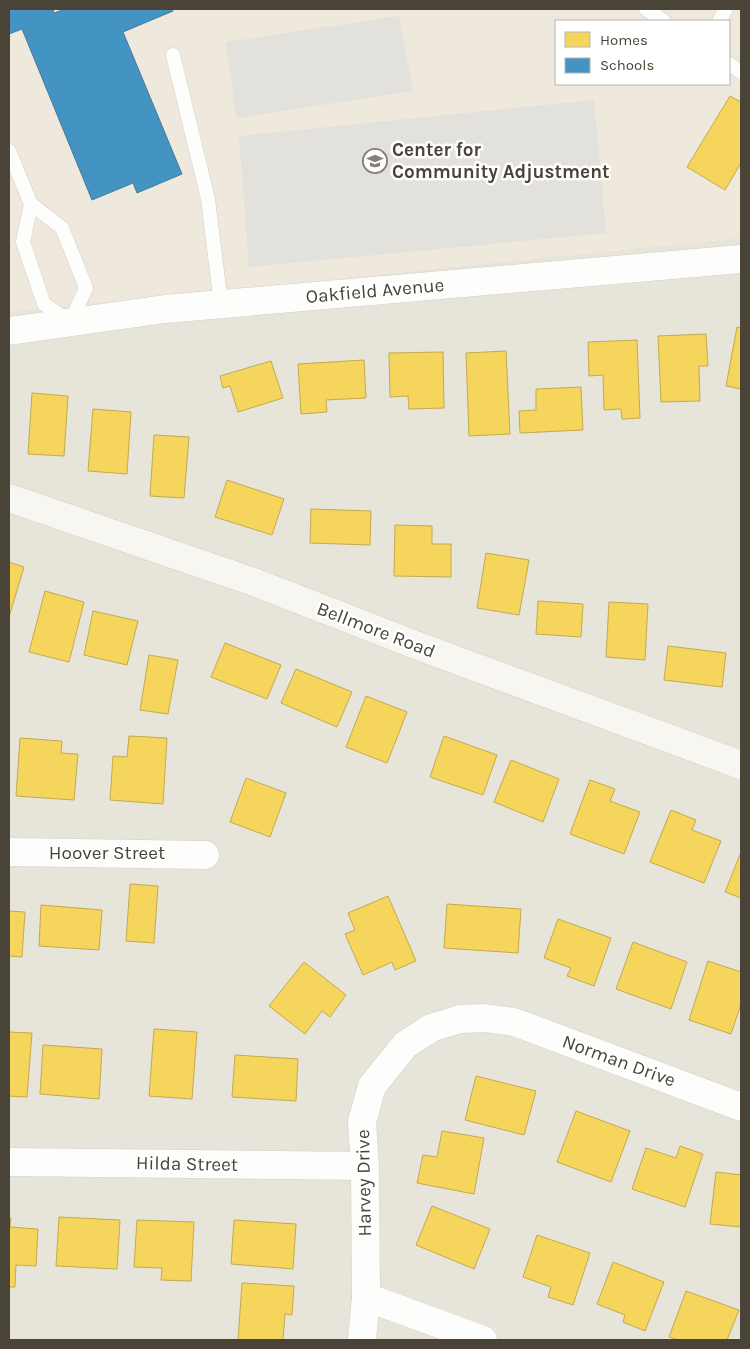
<svg xmlns="http://www.w3.org/2000/svg" width="750" height="1349" viewBox="0 0 750 1349" font-family="Karla,sans-serif">
	<style>
		.residential { fill: #e7e4da; fill-rule: evenodd }
		.education { fill: #eee9dc; fill-rule: evenodd }
		.parking { fill: #e2e1dc }
		.homes { fill: #f6d55c; stroke: #c2aa51 }
		.schools { fill: #4393c3; stroke: #457b99 }
		.lines { fill: none; stroke-linecap: round; stroke-linejoin: round }
		.service-casing { stroke: #d1cfca; stroke-width: 15 }
		.minor-casing { stroke: #d1cfca; stroke-width: 29 }
		.secondary-casing { stroke: #d3cfc4; stroke-width: 29 }
		.service { stroke: #fdfdfc; stroke-width: 14 }
		.minor { stroke: #fdfdfc; stroke-width: 28 }
		.secondary { stroke: #f7f6f0; stroke-width: 28 }
		.labels { text-anchor: middle; dominant-baseline: central; stroke-width: 5; stroke-linejoin: round; paint-order: stroke }
		.poi-label { font-size: 19px; font-weight: bold; fill: #4a4438; stroke: #fff; text-anchor: start }
		.street-label { font-size: 19px; fill: #4a4438; stroke: #fff }
	</style>
	<rect width="100%" height="100%" fill="#f3f2ed"/>
	<path class="residential" d="M9,9H741V1340H9ZM556,21H729V84H556Z"/>
	<path class="education" d="M9,9H741V238L9,312ZM556,21H729V84H556Z"/>
	<g class="parking">
		<polygon points="399,16 413,91 236,118 226,42"/>
		<polygon points="594,100 606,233 249,267 239,136"/>
	</g>
	<g class="homes">
		<polygon points="730,96 741,102 741,163 725,190 687,167"/>
		<polygon points="737,327 741,328 741,389 726,386"/>
		<polygon points="706,334 708,366 699,366 700,401 661,402 658,336"/>
		<polygon points="637,340 640,418 622,419 621,409 604,410 603,375 589,376 588,342"/>
		<polygon points="506,351 510,434 469,436 466,353"/>
		<polygon points="443,352 444,408 409,409 408,396 390,397 389,353"/>
		<polygon points="364,360 366,398 326,400 327,412 301,414 298,364"/>
		<polygon points="271,361 283,398 238,412 230,386 223,388 220,376"/>
		<polygon points="581,387 583,430 520,433 519,411 536,410 536,389"/>
		<polygon points="32,393 68,396 64,456 28,454"/>
		<polygon points="93,409 131,412 127,474 88,471"/>
		<polygon points="154,435 189,437 184,498 150,496"/>
		<polygon points="227,480 284,499 272,535 215,517"/>
		<polygon points="311,509 371,511 370,545 310,543"/>
		<polygon points="395,525 432,526 432,544 451,544 451,577 394,576"/>
		<polygon points="486,553 529,560 519,615 477,608"/>
		<polygon points="9,562 24,567 9,617"/>
		<polygon points="45,591 84,602 69,662 29,652"/>
		<polygon points="538,601 583,604 581,637 536,634"/>
		<polygon points="609,602 648,604 645,660 606,657"/>
		<polygon points="93,611 138,621 127,665 84,655"/>
		<polygon points="225,643 281,665 267,699 211,677"/>
		<polygon points="668,646 726,653 722,687 664,680"/>
		<polygon points="149,655 178,660 168,714 140,710"/>
		<polygon points="296,669 352,692 337,727 281,703"/>
		<polygon points="366,696 407,712 387,763 346,747"/>
		<polygon points="129,736 167,738 163,804 110,800 113,756 127,757"/>
		<polygon points="444,736 497,755 483,795 430,777"/>
		<polygon points="20,738 62,741 61,753 78,754 74,800 16,796"/>
		<polygon points="511,760 559,779 543,822 494,802"/>
		<polygon points="246,778 286,793 270,837 230,822"/>
		<polygon points="590,780 615,789 610,801 640,812 624,854 570,834"/>
		<polygon points="671,810 696,820 692,830 721,841 704,883 650,862"/>
		<polygon points="741,852 741,898 725,892"/>
		<polygon points="130,884 158,886 154,943 126,941"/>
		<polygon points="388,896 416,961 395,970 392,962 363,975 345,934 355,930 348,913"/>
		<polygon points="447,904 521,909 518,953 444,948"/>
		<polygon points="41,905 102,910 99,950 39,946"/>
		<polygon points="9,911 25,912 22,957 9,956"/>
		<polygon points="558,919 611,938 594,986 567,976 571,968 544,958"/>
		<polygon points="633,942 687,962 671,1009 616,989"/>
		<polygon points="708,961 741,972 741,1004 731,1034 689,1020"/>
		<polygon points="304,962 346,995 330,1017 322,1011 305,1034 269,1006"/>
		<polygon points="154,1029 197,1032 192,1099 149,1096"/>
		<polygon points="9,1032 32,1033 27,1097 9,1096"/>
		<polygon points="43,1045 102,1049 99,1099 40,1094"/>
		<polygon points="235,1055 298,1059 296,1101 232,1097"/>
		<polygon points="476,1076 536,1091 524,1135 465,1120"/>
		<polygon points="576,1111 630,1131 611,1182 557,1162"/>
		<polygon points="442,1131 484,1138 474,1194 417,1183 423,1155 437,1157"/>
		<polygon points="680,1146 703,1154 685,1207 632,1189 646,1148 676,1158"/>
		<polygon points="716,1172 741,1175 741,1227 710,1224"/>
		<polygon points="432,1206 490,1229 474,1269 416,1245"/>
		<polygon points="59,1217 120,1220 117,1269 56,1266"/>
		<polygon points="9,1218 11,1218 10,1227 38,1229 36,1266 16,1265 15,1287 9,1287"/>
		<polygon points="137,1220 194,1222 191,1281 161,1280 162,1268 134,1267"/>
		<polygon points="234,1220 296,1224 293,1269 231,1264"/>
		<polygon points="537,1235 590,1253 573,1305 548,1297 551,1287 523,1277"/>
		<polygon points="613,1262 664,1282 645,1331 623,1322 625,1315 597,1304"/>
		<polygon points="242,1283 294,1286 292,1315 285,1314 283,1340 238,1340"/>
		<polygon points="686,1291 739,1310 727,1340 678,1340 669,1337"/>
	</g>
	<polygon class="schools" points="9,9 53,9 54,13 65,9 172,9 173,11 123,32 182,174 137,193 133,183 92,200 22,29 9,34"/>
	<g class="lines">
		<defs>
			<g id="service">
				<polyline points="646,9 664,21"/>
				<polyline points="719,21 726,9"/>
				<polyline points="173,55 208,199 221,304"/>
				<polyline points="729,64 741,72"/>
				<polyline points="9,151 31,204"/>
				<polygon points="31,204 62,228 86,288 70,322 44,304 23,242"/>
			</g>
			<g id="minor">
				<polyline points="9,331 165,309 741,259"/>
				<polyline points="9,852 205,855"/>
				<polyline points="9,1162 365,1166"/>
				<polyline points="366,1297 483,1340"/>
				<polyline points="362,1340 366,1297 365,1166 362,1122 372,1086 405,1045 431,1028 460,1019 485,1018 514,1022 741,1107"/>
			</g>
			<polyline id="secondary" points="9,498 254,582 426,649 741,765"/>
		</defs>
		<use href="#service" class="service-casing"/>
		<use href="#minor" class="minor-casing"/>
		<use href="#secondary" class="secondary-casing"/>
		<use href="#service" class="service"/>
		<use href="#minor" class="minor"/>
		<use href="#secondary" class="secondary"/>
	</g>
	<defs>
		<symbol id="school-ring" viewBox="-11 -11 22 22"><circle r="9.5" fill="#fff" stroke="#858177" stroke-width="1.5"/><path d="M0-5L7-2L0 1L-7-2ZM-4 1L0 2.5L4 1V4Q0 6-4 4Z" fill="#858177"/></symbol>
	</defs>
	<g fill-rule="evenodd">
		<use href="#school-ring" x="361" y="147" width="28" height="28"/>
	</g>
	<g class="labels">
		<g class="poi-label">
			<text x="392" y="150">Center for<tspan x="392" dy="22">Community Adjustment</tspan></text>
		</g>
		<g class="street-label">
			<text transform="translate(375 291) rotate(-5)">Oakfield Avenue</text>
			<text transform="translate(376 630) rotate(21)">Bellmore Road</text>
			<text x="107" y="853">Hoover Street</text>
			<text transform="translate(619 1061) rotate(20)">Norman Drive</text>
			<text transform="translate(187 1164) rotate(1)">Hilda Street</text>
			<text transform="translate(364 1183) rotate(-91)">Harvey Drive</text>
		</g>
	</g>
	<rect width="750" height="1349" fill="none" stroke="#4a4438" stroke-width="20"/>
	<rect x="555" y="20" width="175" height="65" fill="#ffffff" stroke="#b7b4af"/>
	<rect x="565" y="32" width="25" height="15" fill="#f6d55c" stroke="#b7b4af"/>
	<text x="600" y="45" font-size="15" fill="#4a4438">Homes</text>
	<rect x="565" y="58" width="25" height="15" fill="#4393c3" stroke="#b7b4af"/>
	<text x="600" y="70" font-size="15" fill="#4a4438">Schools</text>
</svg>
